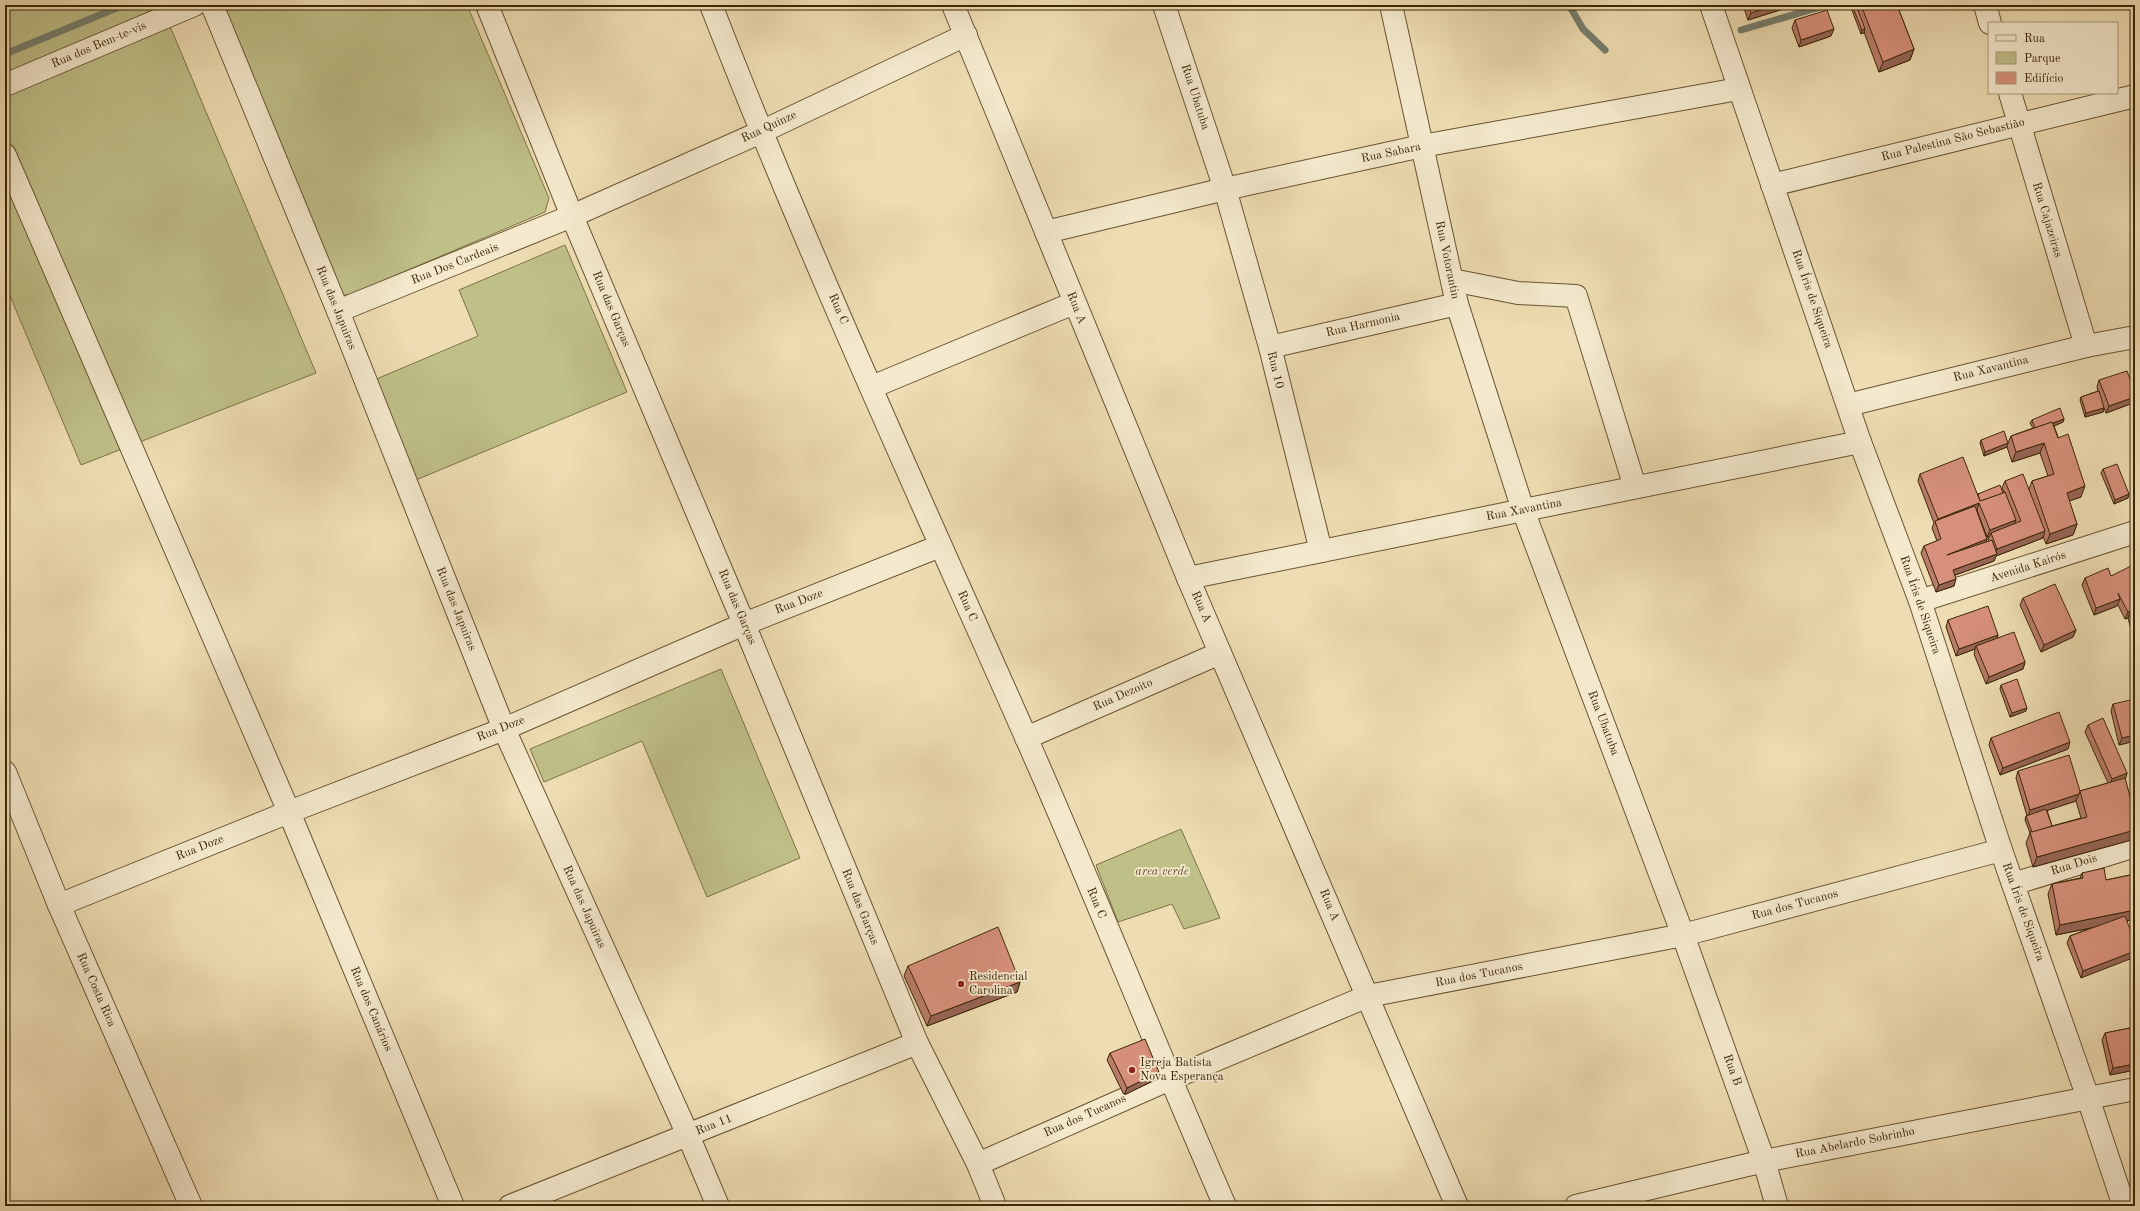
<svg xmlns="http://www.w3.org/2000/svg" width="2140" height="1211" viewBox="0 0 2140 1211" font-family="'Old Standard TT',serif">
	<style>
		.green { fill: #bfbf88; stroke: #7d7347 }
		.lines { fill: none; stroke-linecap: round; stroke-linejoin: round }
		.stream { stroke: #757f6e; stroke-width: 7 }
		.minor-casing { stroke: #685431; stroke-width: 24 }
		.tertiary-casing { stroke: #685431; stroke-width: 24 }
		.minor { stroke: #f4e9cd; stroke-width: 22 }
		.tertiary { stroke: #f4e9cd; stroke-width: 22 }
		.wall { fill: #b97c6a; stroke: #3b2706; fill-rule: evenodd }
		.shaded-wall { fill: #966556; stroke: #3b2706 }
		.building { fill: #d7907b; stroke: #3b2706 }
		.poi-dot { fill: #8f2418; stroke: #f4e9cd; stroke-width: 1.5 }
		.labels { text-anchor: middle; dominant-baseline: central; stroke-width: 3.5; stroke-linejoin: round; paint-order: stroke }
		.street-label { font-size: 12px; fill: #3b2706; stroke: #f4e9cd }
		.park-label { font-size: 12px; font-style: italic; fill: #5c4d26; stroke: #f4e9cd }
		.poi-label { font-size: 12px; fill: #3b2706; stroke: #f4e9cd; text-anchor: start }
	</style>
	<rect width="100%" height="100%" fill="#eeddb2"/>
	<filter id="stains"><feTurbulence type="fractalNoise" baseFrequency=".005" numOctaves="4"/><feColorMatrix values="0 0 0 0 .2 0 0 0 0 .09 0 0 0 0 .02 0 0 0 .5 -.17"/></filter>
	<radialGradient id="worn" r=".72"><stop offset=".6" stop-color="#630" stop-opacity="0"/><stop offset="1" stop-color="#630" stop-opacity=".3"/></radialGradient>
	<g class="green">
		<polygon points="5,5 178,5 5,78"/>
		<polygon points="218,5 467,5 549,198 545,212 349,295 340,295"/>
		<polygon points="169,24 316,373 81,465 5,284 5,97"/>
		<polygon points="565,245 627,392 416,480 374,380 478,336 459,290"/>
		<polygon points="721,669 800,858 707,897 642,741 544,782 530,749"/>
		<polygon points="1181,829 1220,918 1184,929 1172,904 1118,922 1096,865"/>
	</g>
	<g class="lines">
		<g class="stream">
			<polyline points="445,5 471,5"/>
			<polyline points="1569,5 1583,29 1605,50"/>
			<polyline points="1741,30 1827,5"/>
			<polyline points="5,54 124,5"/>
		</g>
		<defs>
			<g id="minor">
				<polyline points="212,5 338,311 504,729 688,1135 718,1206"/>
				<path d="M711,5C807,252 918,493 1025,735C1094,891 1157,1050 1225,1206"/>
				<polyline points="953,5 1188,578 1457,1206"/>
				<polyline points="1164,5 1225,189 1270,347 1321,551"/>
				<polyline points="1391,5 1457,304 1523,510 1683,935 1764,1161 1777,1206"/>
				<polyline points="1985,5 1990,23"/>
				<polyline points="5,85 194,5"/>
				<polyline points="2010,93 2086,346"/>
				<polyline points="5,155 289,812 453,1206"/>
				<polyline points="1772,185 2135,96"/>
				<polyline points="1046,232 1225,189 1422,146 1738,89"/>
				<polyline points="1452,280 1518,293 1576,296 1635,487"/>
				<polyline points="338,311 572,216 761,132 966,35"/>
				<polyline points="1270,347 1457,304"/>
				<polyline points="872,387 1074,303"/>
				<polyline points="1848,405 2086,346 2135,337"/>
				<polyline points="1188,578 1860,442"/>
				<polyline points="1920,601 2135,532"/>
				<polyline points="1026,738 1220,653"/>
				<polyline points="5,772 59,905 191,1206"/>
				<polyline points="2013,884 2135,846"/>
				<polyline points="59,905 289,812 504,729 744,624 940,546"/>
				<polyline points="978,1164 1161,1083 1368,996 1683,935 2001,850"/>
				<polyline points="1576,1206 1764,1161 2135,1089"/>
			</g>
			<g id="tertiary">
				<polyline points="487,5 572,216 744,624 917,1043 978,1164 995,1206"/>
				<polyline points="1711,5 1860,442 1920,601 2001,850 2088,1098 2124,1206"/>
				<polyline points="510,1206 917,1043"/>
			</g>
		</defs>
		<use href="#minor" class="minor-casing"/>
		<use href="#tertiary" class="tertiary-casing"/>
		<use href="#minor" class="minor"/>
		<use href="#tertiary" class="tertiary"/>
	</g>
	<g class="wall">
		<polygon points="1743,5 1796,5 1748,20"/>
		<polygon points="1850,5 1897,5 1914,49 1910,60 1879,72 1864,32 1861,34"/>
		<polygon points="1795,20 1831,36 1799,47 1792,28"/>
		<polygon points="2099,380 2135,393 2135,399 2133,403 2106,413 2104,408 2103,412 2085,417 2080,400 2081,397 2098,391 2097,387"/>
		<path d="M2064,419L2063,422L2054,426L2081,497L2069,501L2077,524L2073,535L2046,544L2043,536V538L1996,556L1994,561L1955,575L1954,586L1936,592L1921,553L1924,546L1937,541L1932,528L1934,523L1918,481L1920,474L1978,494L2004,492L2002,488L2005,481L2029,489L2032,481L2048,476L2040,453L2012,462L2007,447L1984,456L1980,443L1981,440L2008,443L2011,436L2033,428L2030,423L2032,420ZM1976,510H1977L1987,537H1989L1988,540L1989,541L1986,542L1987,539Z"/>
		<polygon points="2103,469 2129,494 2128,498 2114,504 2101,473"/>
		<polygon points="2135,570 2135,645 2128,618 2125,619 2118,605 2117,606 2094,615 2082,585 2085,578 2111,576"/>
		<polygon points="2023,598 2076,630 2073,637 2041,652 2020,605"/>
		<polygon points="1948,620 1998,635 1997,639 2025,662 2023,669 1986,684 1974,654 1975,649 1956,656 1946,627"/>
		<polygon points="2001,685 2026,711 2010,717 2000,689"/>
		<polygon points="2113,704 2135,741 2119,745 2111,711"/>
		<path d="M2088,725L2127,773L2125,779L2130,797L2135,795V839L2033,867L2026,843L2030,833L2025,820L2026,816H2027L2016,778L2018,771L2080,791L2108,783L2085,732ZM2076,801L2081,818L2052,826L2047,810Z"/>
		<polygon points="1991,738 2068,749 2000,775 1989,745"/>
		<polygon points="2082,873 2106,880 2135,874 2135,919 2127,921 2081,978 2067,943 2070,936 2091,928 2056,935 2048,894 2052,884 2080,878"/>
		<polygon points="908,966 1020,982 1017,992 927,1026 904,976"/>
		<polygon points="2135,1027 2135,1070 2110,1075 2102,1040 2105,1033"/>
		<polygon points="1110,1053 1157,1079 1124,1095 1107,1060"/>
	</g>
	<g class="shaded-wall">
		<polygon points="1776,5 1796,5 1748,20 1751,13"/>
		<polygon points="1834,29 1831,36 1799,47 1801,40"/>
		<polygon points="1865,29 1864,33 1861,34 1862,30"/>
		<polygon points="1914,49 1910,60 1879,72 1883,62"/>
		<polygon points="2135,397 2135,399 2133,403 2106,413 2109,406"/>
		<polygon points="2104,408 2103,412 2085,417 2086,413"/>
		<polygon points="2064,419 2063,422 2035,434 2036,430"/>
		<polygon points="2008,443 2007,447 1984,456 1985,452"/>
		<polygon points="2044,443 2040,453 2012,462 2016,452"/>
		<polygon points="2085,486 2081,497 2063,503 2067,493"/>
		<polygon points="2129,494 2128,498 2114,504 2115,500"/>
		<polygon points="1979,503 1977,510 1936,525 1936,524 1938,519"/>
		<polygon points="2016,520 2014,527 1991,533 1989,537 1987,537 1990,530"/>
		<polygon points="2077,524 2073,535 2046,544 2050,534"/>
		<polygon points="2045,531 2043,538 1996,556 1994,561 1950,577 1953,570 1995,555 1997,549"/>
		<polygon points="1987,539 1985,547 1947,555"/>
		<polygon points="1956,579 1954,586 1936,592 1939,585"/>
		<polygon points="2120,599 2117,606 2094,615 2096,608"/>
		<polygon points="2135,609 2135,615 2130,612 2128,618 2125,619 2128,612"/>
		<polygon points="2076,630 2073,637 2041,652 2044,645"/>
		<polygon points="1998,635 1996,642 1976,646 1975,649 1956,656 1959,649"/>
		<polygon points="2025,662 2023,669 1986,684 1989,677"/>
		<polygon points="2027,708 2026,711 2010,717 2012,713"/>
		<polygon points="2135,735 2135,741 2119,745 2122,738"/>
		<polygon points="2070,742 2068,749 2000,775 2003,768"/>
		<polygon points="2127,773 2125,780 2109,786 2112,779"/>
		<polygon points="2079,794 2076,801 2028,817 2030,810"/>
		<polygon points="2135,830 2135,839 2033,867 2037,857"/>
		<polygon points="2135,910 2135,919 2056,935 2060,925"/>
		<polygon points="2135,951 2135,957 2081,978 2083,971"/>
		<polygon points="1020,982 1017,992 927,1026 931,1016"/>
		<polygon points="2135,1064 2135,1070 2110,1075 2113,1068"/>
		<polygon points="1159,1072 1157,1079 1124,1095 1127,1088"/>
	</g>
	<g class="building">
		<polygon points="1748,5 1776,5 1751,13"/>
		<polygon points="1852,5 1856,5 1865,29 1862,30"/>
		<polygon points="1861,5 1897,5 1914,49 1883,62"/>
		<polygon points="1827,10 1834,29 1801,40 1795,20"/>
		<polygon points="2127,371 2135,393 2135,397 2109,406 2099,380"/>
		<polygon points="2099,391 2104,408 2086,413 2081,397"/>
		<polygon points="2060,408 2064,419 2053,423 2052,422 2035,428 2032,420"/>
		<polygon points="2052,422 2058,438 2068,434 2085,486 2067,493 2077,524 2050,534 2032,481 2054,474 2044,443 2016,452 2011,436"/>
		<polygon points="2004,431 2008,443 1985,452 1981,440"/>
		<polygon points="1963,457 1980,501 2005,492 2016,520 1990,530 1979,503 1938,519 1920,474"/>
		<polygon points="2117,464 2129,494 2115,500 2103,469"/>
		<polygon points="2023,474 2045,531 1997,549 1991,533 2021,521 2005,481"/>
		<polygon points="2000,485 2003,493 1980,501 1978,494"/>
		<polygon points="1975,506 1987,539 1947,555 1992,540 1997,554 1953,570 1956,579 1939,585 1924,546 1941,539 1935,521"/>
		<polygon points="2133,565 2135,570 2135,609 2128,612 2118,593 2120,599 2096,608 2085,578 2108,568 2111,576"/>
		<polygon points="2055,584 2076,630 2044,645 2023,598"/>
		<polygon points="1988,606 1998,635 1959,649 1948,620"/>
		<polygon points="2135,610 2135,629 2130,612"/>
		<polygon points="2014,632 2025,662 1989,677 1976,646"/>
		<polygon points="2017,679 2027,708 2012,713 2001,685"/>
		<polygon points="2135,699 2135,735 2122,738 2113,704"/>
		<polygon points="2059,712 2070,742 2003,768 1991,738"/>
		<polygon points="2103,718 2127,773 2112,779 2088,725"/>
		<polygon points="2069,755 2080,791 2079,794 2030,810 2018,771"/>
		<polygon points="2125,778 2135,815 2135,830 2037,857 2030,832 2087,817 2080,791"/>
		<polygon points="2135,795 2135,814 2130,797"/>
		<polygon points="2046,809 2052,826 2032,832 2026,816"/>
		<polygon points="2104,868 2106,880 2135,874 2135,910 2060,925 2052,884 2083,878 2082,873"/>
		<polygon points="2125,916 2135,942 2135,951 2083,971 2070,936"/>
		<polygon points="998,927 1020,982 931,1016 908,966"/>
		<polygon points="2135,1027 2135,1064 2113,1068 2105,1033"/>
		<polygon points="1145,1039 1159,1072 1127,1088 1110,1053"/>
	</g>
	<g class="poi-dot">
		<circle cx="961" cy="984" r="4"/>
		<circle cx="1132" cy="1070" r="4"/>
	</g>
	<g class="labels">
		<g class="street-label">
			<text transform="translate(99 45) rotate(-23)">Rua dos Bem-te-vis</text>
			<text transform="translate(1195 97) rotate(72)">Rua Ubatuba</text>
			<text transform="translate(769 127) rotate(-25)">Rua Quinze</text>
			<text transform="translate(1953 140) rotate(-14)">Rua Palestina São Sebastião</text>
			<text transform="translate(1391 153) rotate(-12)">Rua Sabara</text>
			<text transform="translate(2047 220) rotate(73)">Rua Cajazeiras</text>
			<text transform="translate(1447 260) rotate(78)">Rua Votorantin</text>
			<text transform="translate(455 264) rotate(-22)">Rua Dos Cardeais</text>
			<text transform="translate(1812 299) rotate(71)">Rua Íris de Siqueira</text>
			<text transform="translate(336 308) rotate(68)">Rua das Japuiras</text>
			<text transform="translate(1076 308) rotate(68)">Rua A</text>
			<text transform="translate(611 309) rotate(67)">Rua das Garças</text>
			<text transform="translate(838 309) rotate(66)">Rua C</text>
			<text transform="translate(1363 325) rotate(-13)">Rua Harmonia</text>
			<text transform="translate(1991 369) rotate(-14)">Rua Xavantina</text>
			<text transform="translate(1275 370) rotate(76)">Rua 10</text>
			<text transform="translate(1524 510) rotate(-11)">Rua Xavantina</text>
			<text transform="translate(2028 567) rotate(-18)">Avenida Kairós</text>
			<text transform="translate(799 602) rotate(-21)">Rua Doze</text>
			<text transform="translate(1920 605) rotate(71)">Rua Íris de Siqueira</text>
			<text transform="translate(967 606) rotate(66)">Rua C</text>
			<text transform="translate(737 607) rotate(67)">Rua das Garças</text>
			<text transform="translate(1201 607) rotate(66)">Rua A</text>
			<text transform="translate(456 609) rotate(68)">Rua das Japuiras</text>
			<text transform="translate(1123 695) rotate(-24)">Rua Dezoito</text>
			<text transform="translate(1603 723) rotate(69)">Rua Ubatuba</text>
			<text transform="translate(501 729) rotate(-22)">Rua Doze</text>
			<text transform="translate(200 848) rotate(-22)">Rua Doze</text>
			<text transform="translate(2074 865) rotate(-17)">Rua Dois</text>
			<text transform="translate(1096 903) rotate(67)">Rua C</text>
			<text transform="translate(1329 905) rotate(67)">Rua A</text>
			<text transform="translate(1795 905) rotate(-15)">Rua dos Tucanos</text>
			<text transform="translate(584 907) rotate(66)">Rua das Japuiras</text>
			<text transform="translate(860 907) rotate(68)">Rua das Garças</text>
			<text transform="translate(2023 912) rotate(70)">Rua Íris de Siqueira</text>
			<text transform="translate(1479 975) rotate(-11)">Rua dos Tucanos</text>
			<text transform="translate(96 990) rotate(66)">Rua Costa Rica</text>
			<text transform="translate(371 1009) rotate(67)">Rua dos Canários</text>
			<text transform="translate(1732 1070) rotate(70)">Rua B</text>
			<text transform="translate(1085 1116) rotate(-24)">Rua dos Tucanos</text>
			<text transform="translate(714 1125) rotate(-22)">Rua 11</text>
			<text transform="translate(1855 1143) rotate(-11)">Rua Abelardo Sobrinho</text>
		</g>
		<g class="park-label">
			<text x="1162" y="872">area verde</text>
		</g>
		<g class="poi-label">
			<text x="969" y="977">Residencial<tspan x="969" dy="14">Carolina</tspan></text>
			<text x="1140" y="1063">Igreja Batista<tspan x="1140" dy="14">Nova Esperança</tspan></text>
		</g>
	</g>
	<rect width="2140" height="1211" fill="none" stroke="#eeddb2" stroke-width="20"/>
	<rect x="6" y="6" width="2128" height="1199" fill="none" stroke="#3b2706" stroke-width="2"/>
	<rect x="10" y="10" width="2120" height="1191" fill="none" stroke="#3b2706"/>
	<rect x="1988" y="22" width="130" height="72" fill="#f4e9cd" stroke="#aa9b7d"/>
	<rect x="1996" y="35" width="20" height="6" fill="#f4e9cd" stroke="#aa9b7d"/>
	<text x="2024" y="42" font-size="12" fill="#3b2706">Rua</text>
	<rect x="1996" y="52" width="20" height="12" fill="#bfbf88" stroke="#aa9b7d"/>
	<text x="2024" y="62" font-size="12" fill="#3b2706">Parque</text>
	<rect x="1996" y="72" width="20" height="12" fill="#d7907b" stroke="#aa9b7d"/>
	<text x="2024" y="82" font-size="12" fill="#3b2706">Edifício</text>
	<rect width="100%" height="100%" filter="url(#stains)"/>
	<rect width="100%" height="100%" fill="url(#worn)"/>
</svg>
